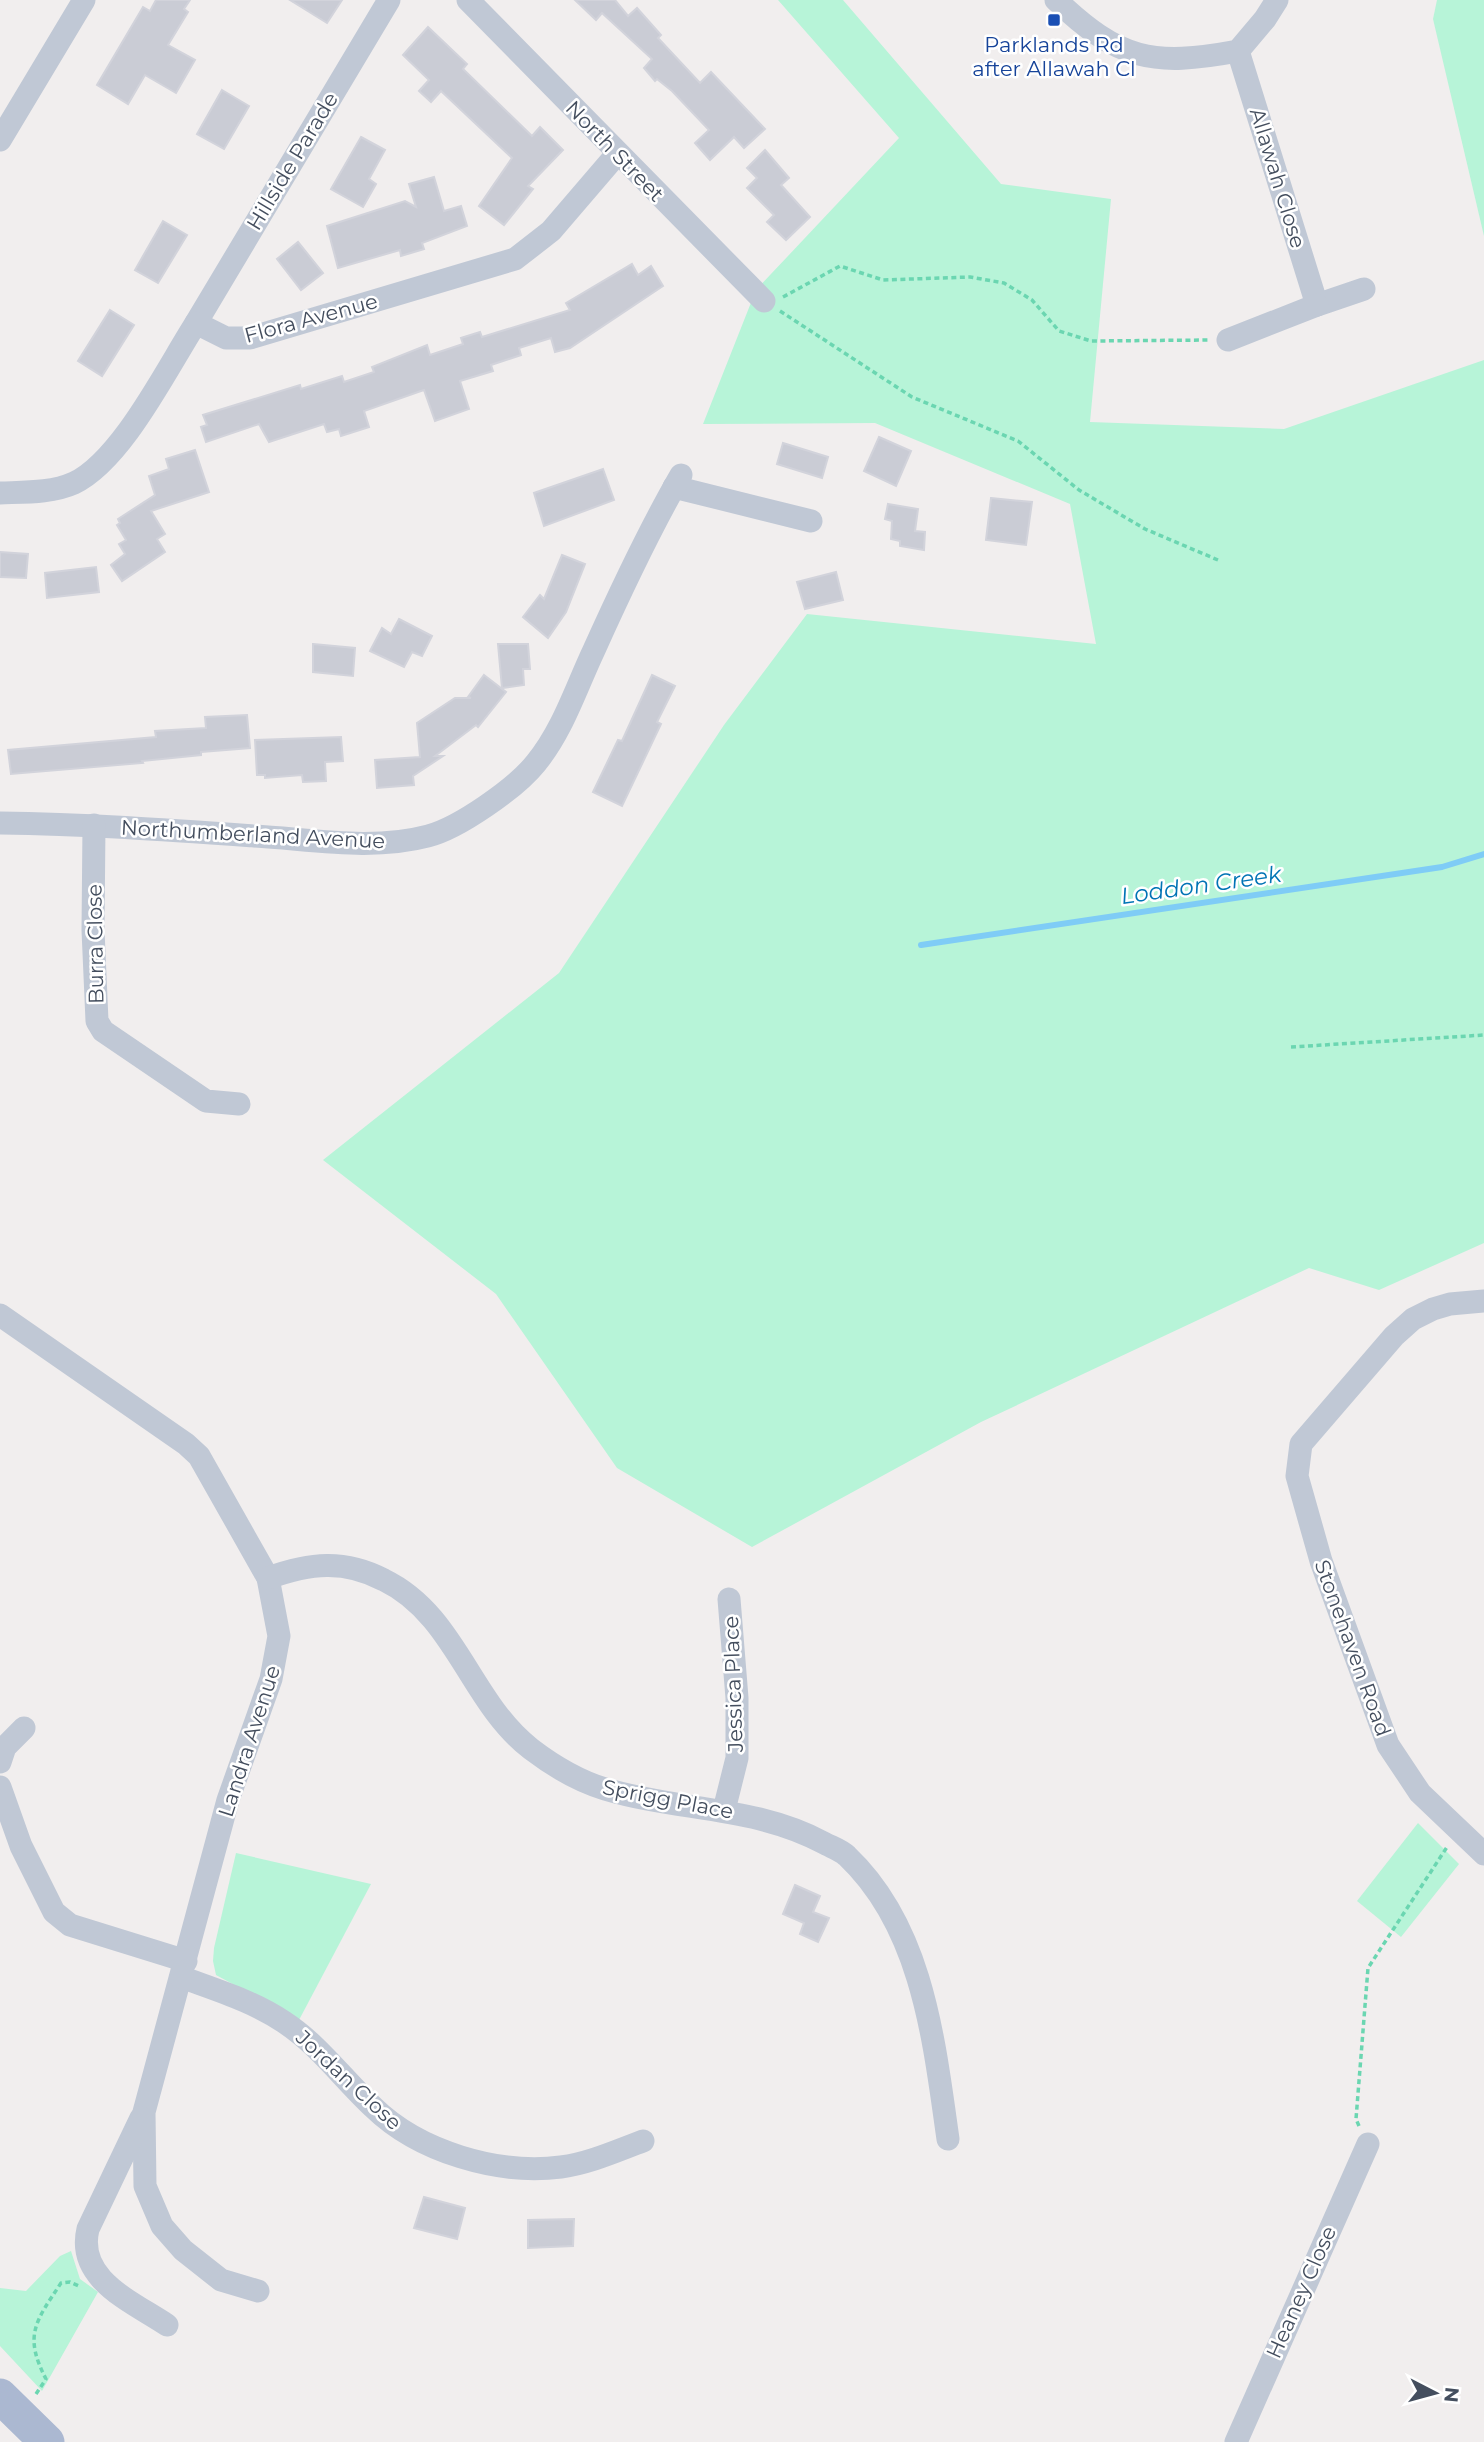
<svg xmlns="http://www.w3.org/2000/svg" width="1484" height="2442" viewBox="0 0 1484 2442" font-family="Montserrat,sans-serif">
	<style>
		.green { fill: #b7f4d8 }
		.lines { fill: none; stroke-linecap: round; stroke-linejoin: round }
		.stream { stroke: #7fccf6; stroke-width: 6 }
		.building { fill: #caccd5; stroke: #d2d3db; stroke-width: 2 }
		.path { stroke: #6bd6b1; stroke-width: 3.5; stroke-dasharray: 5 3.5; stroke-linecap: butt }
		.street { stroke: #c0c8d5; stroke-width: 23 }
		.primary { stroke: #abb8d1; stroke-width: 35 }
		.transit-dot { fill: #1a4fb4; stroke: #fff; stroke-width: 2.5 }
		.labels { text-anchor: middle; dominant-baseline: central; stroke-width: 5; stroke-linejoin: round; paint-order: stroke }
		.transit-label { font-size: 21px; fill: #164399; stroke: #fff }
		.street-label { font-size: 21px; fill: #444e5e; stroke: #fff }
		.water-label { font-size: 23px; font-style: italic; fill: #0074b5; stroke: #fff }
	</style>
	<rect width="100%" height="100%" fill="#f1eeee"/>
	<g class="green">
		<polygon points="778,0 843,0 1001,184 1111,199 1090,422 1284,429 1484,360 1484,1243 1379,1290 1309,1268 981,1422 752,1547 617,1468 496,1294 323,1160 559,973 724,725 807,614 1096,644 1070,504 875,423 703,424 756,290 899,138"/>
		<polygon points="1437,0 1484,0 1484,236 1433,19"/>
		<polygon points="1418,1823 1459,1864 1401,1937 1357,1901"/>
		<polygon points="236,1853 371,1884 299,2020 216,1975 213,1961 214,1948"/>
		<polygon points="71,2251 80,2279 98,2292 42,2391 0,2346 0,2288 26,2291 60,2256"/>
	</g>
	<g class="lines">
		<polyline class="stream" points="921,945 1442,867 1484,854"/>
	</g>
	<g class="building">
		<polygon points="156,0 190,0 184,9 188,12 168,45 195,60 176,93 145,75 128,104 97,85 143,7 150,11"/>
		<polygon points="290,0 342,0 327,23"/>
		<polygon points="575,0 615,0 628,16 637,8 661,35 658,38 700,83 711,72 765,129 744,148 734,137 710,160 695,143 709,130 672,91 657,79 655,81 644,68 652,59 602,13 596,20"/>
		<polygon points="428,27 467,64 463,69 532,136 540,127 563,150 528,186 533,189 504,225 479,206 512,158 441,91 431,102 419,91 429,80 403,55"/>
		<polygon points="222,90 249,106 224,149 197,134"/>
		<polygon points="361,137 385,150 369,179 376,184 363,207 331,189"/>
		<polygon points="765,150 789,178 781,185 810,217 786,240 767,222 774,215 747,188 757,178 747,168"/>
		<polygon points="434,177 444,211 461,206 467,226 422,243 424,249 401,256 400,250 338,268 327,226 405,201 416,207 409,184"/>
		<polygon points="163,221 187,235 158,283 135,270"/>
		<polygon points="298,242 323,273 301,290 277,259"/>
		<polygon points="632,264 638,275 651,266 663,286 570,348 555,352 551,338 519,348 521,355 491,365 493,371 460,381 469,409 435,421 424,390 421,391 364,411 369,427 341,436 339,429 327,432 324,424 269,442 259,424 206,442 201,427 207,425 203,415 300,385 301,389 342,376 344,382 374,372 372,367 427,345 430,355 463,344 461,338 480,332 482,337 570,310 566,303"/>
		<polygon points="110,310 134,325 102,376 78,361"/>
		<polygon points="879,437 911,451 896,486 864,471"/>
		<polygon points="783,443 828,457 822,478 777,464"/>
		<polygon points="195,450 209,492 151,511 165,534 157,539 165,552 122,581 111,565 125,554 119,544 126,540 117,525 120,523 118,519 155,495 149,476 169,469 166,459"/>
		<polygon points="603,469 614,500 544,526 534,493"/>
		<polygon points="991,498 1032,502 1026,545 986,540"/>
		<polygon points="888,504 918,509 915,531 925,532 924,550 900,546 900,541 891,539 892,521 885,519"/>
		<polygon points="0,552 28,554 26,578 0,577"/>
		<polygon points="562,555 585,564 566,612 548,638 523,617 540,595 544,599"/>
		<polygon points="96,567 99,592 47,598 45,573"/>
		<polygon points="836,572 843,600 805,609 797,582"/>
		<polygon points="399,619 432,636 422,656 412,652 404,667 370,651 382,628 391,634"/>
		<polygon points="313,644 355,648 353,676 313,672"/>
		<polygon points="498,644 528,644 530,669 523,669 524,685 502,688"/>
		<polygon points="484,675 506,692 478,727 476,725 435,756 443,756 413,776 414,785 377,788 375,760 420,757 417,723 455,698 471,698 468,697"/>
		<polygon points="652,675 675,686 657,722 661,724 622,806 593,792 618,740 622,741"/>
		<polygon points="247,715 250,748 201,752 201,755 142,761 143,763 11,774 8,750 156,737 155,731 206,728 205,717"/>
		<polygon points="341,737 343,761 325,762 326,781 303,782 302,775 265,778 265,775 257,775 255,740"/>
		<polygon points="795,1885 820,1896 813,1912 829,1918 818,1942 800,1934 804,1923 783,1914"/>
		<polygon points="424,2197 465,2208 457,2239 414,2228"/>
		<polygon points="574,2219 573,2246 528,2248 528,2220"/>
	</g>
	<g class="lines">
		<g class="path">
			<polyline points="783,297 840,266 883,280 970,277 1004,283 1032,300 1059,331 1091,341 1209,340"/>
			<polyline points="780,311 912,397 1018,441 1079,490 1145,529 1218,560"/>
			<polyline points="1291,1047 1484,1035"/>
			<polyline points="1359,2126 1356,2119 1368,1968 1447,1847"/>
			<path d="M36,2394L46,2379C23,2335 36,2321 61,2283L70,2282L81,2287"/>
		</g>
		<g class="street">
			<polyline points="468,0 764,301"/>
			<path d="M1056,0C1119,60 1152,67 1238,51L1265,19L1277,0"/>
			<polyline points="1238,51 1317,305 1364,289"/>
			<polyline points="0,140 84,0"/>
			<polyline points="196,323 389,0"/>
			<polyline points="1228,340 1317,305"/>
			<polyline points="674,487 811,521"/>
			<path d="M0,493C24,492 52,493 74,483C122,460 167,368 196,323L226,338H250L515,259L551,231L617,154"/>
			<path d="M0,823C85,824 169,830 254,836C310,839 372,851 428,836C459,828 516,788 536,763C563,730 576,688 594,650C621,590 648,532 681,475"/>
			<polyline points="94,825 93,930 97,1021 103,1031 206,1101 239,1104"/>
			<polyline points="1484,1301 1450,1304 1433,1309 1413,1319 1394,1336 1301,1444 1297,1476 1321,1561 1388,1745 1420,1793 1484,1854"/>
			<polyline points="0,1315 186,1444 199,1456 268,1578 279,1636 271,1679 228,1800 144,2112 145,2186 162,2226 183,2250 221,2280 258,2291"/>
			<path d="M268,1578C310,1563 344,1559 384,1580C456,1615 470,1702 531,1749C552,1765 579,1781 605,1789C678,1811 756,1806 824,1843C831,1847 841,1850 847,1856C923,1928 934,2041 948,2139"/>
			<polyline points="0,1762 5,1747 24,1728"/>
			<polyline points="0,1787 21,1846 54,1912 70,1925 186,1961"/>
			<polyline points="724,1810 737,1758 737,1698 729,1599"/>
			<path d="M181,1977C216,1990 253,2001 284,2022C319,2045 343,2079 373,2107C419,2152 498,2175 561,2167C590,2163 616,2151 643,2141"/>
			<path d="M141,2118L88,2229C76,2279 131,2301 167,2325"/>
			<polyline points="1236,2442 1368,2144"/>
		</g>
		<polyline class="primary" points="0,2396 47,2442"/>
	</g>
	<rect class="transit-dot" x="1047" y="13" width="14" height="14" rx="3.5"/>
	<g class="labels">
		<g class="transit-label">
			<text x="1054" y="44">Parklands Rd<tspan x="1054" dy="24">after Allawah Cl</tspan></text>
		</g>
		<g class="street-label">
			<text transform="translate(615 151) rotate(46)">North Street</text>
			<text transform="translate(292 161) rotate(-59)">Hillside Parade</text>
			<text transform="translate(1278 178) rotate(73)">Allawah Close</text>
			<text transform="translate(311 318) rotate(-15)">Flora Avenue</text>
			<text transform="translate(253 834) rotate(3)">Northumberland Avenue</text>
			<text transform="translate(95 944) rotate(-91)">Burra Close</text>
			<text transform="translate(1353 1648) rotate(70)">Stonehaven Road</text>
			<text transform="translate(733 1684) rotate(-92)">Jessica Place</text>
			<text transform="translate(249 1741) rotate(-72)">Landra Avenue</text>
			<text transform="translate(668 1799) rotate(11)">Sprigg Place</text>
			<text transform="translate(349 2080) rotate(43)">Jordan Close</text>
			<text transform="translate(1301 2292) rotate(-66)">Heaney Close</text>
		</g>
		<g class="water-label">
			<text transform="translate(1201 885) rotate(-8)">Loddon Creek</text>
		</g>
	</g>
	<g transform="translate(1435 2393) rotate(96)" stroke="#ffffff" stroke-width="5" paint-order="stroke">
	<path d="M0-5L12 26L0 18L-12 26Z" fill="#444e5e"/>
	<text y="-10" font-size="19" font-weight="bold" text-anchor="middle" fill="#444e5e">N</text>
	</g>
</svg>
